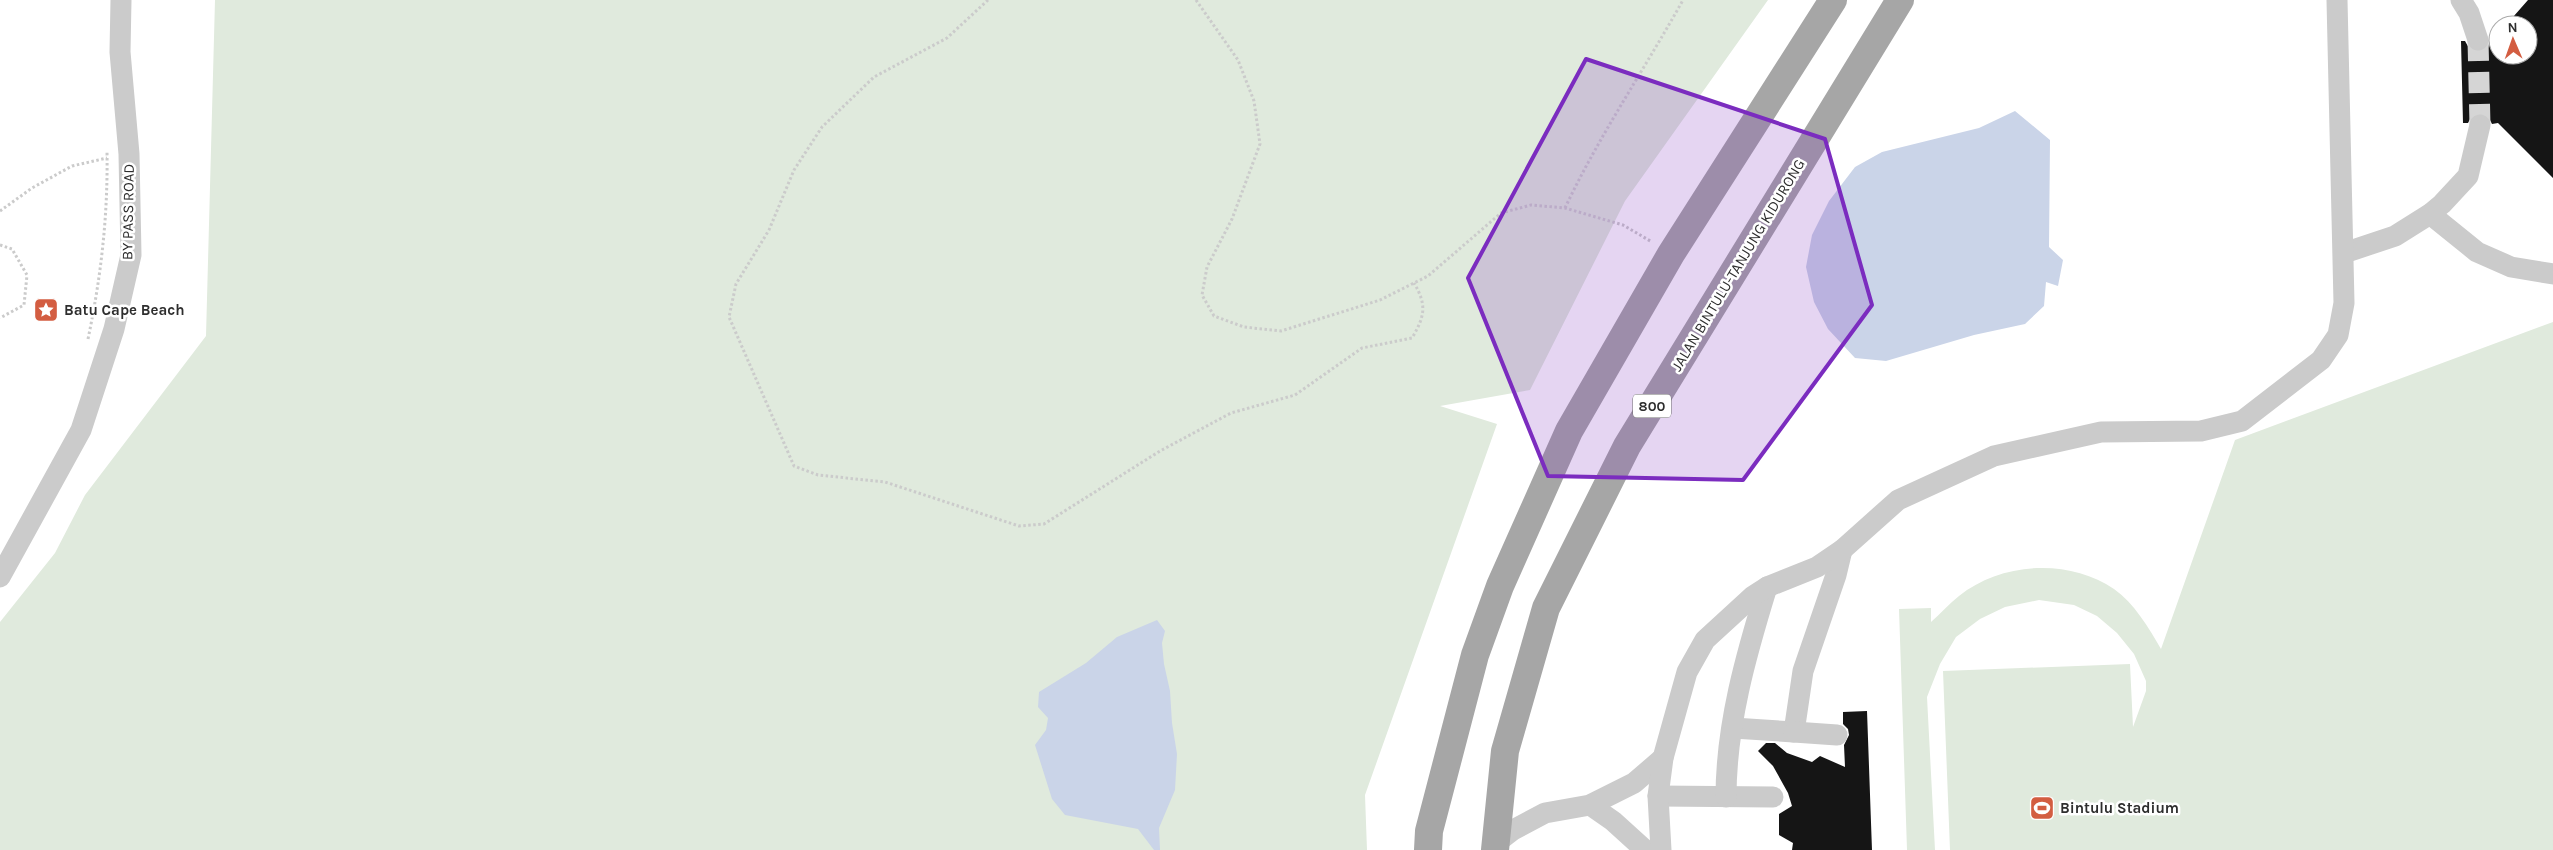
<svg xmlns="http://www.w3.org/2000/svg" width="2553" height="850" viewBox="0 0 2553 850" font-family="Karla,sans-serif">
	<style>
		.green { fill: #e0eadd }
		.water { fill: #cad4e8 }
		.building { fill: #151515 }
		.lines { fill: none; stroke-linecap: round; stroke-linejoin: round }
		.minor-tunnel { stroke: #d5d5d5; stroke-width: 21; stroke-dasharray: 21 11; stroke-linecap: butt }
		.path { stroke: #cbcbcb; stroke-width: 3; stroke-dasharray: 2.5 2.5; stroke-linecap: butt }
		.minor { stroke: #cbcbcb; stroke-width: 21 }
		.major { stroke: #a6a6a6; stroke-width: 28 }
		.marked { fill: #7b2cbf; fill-opacity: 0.2; stroke: #7b2cbf; stroke-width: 4; stroke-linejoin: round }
		.labels { text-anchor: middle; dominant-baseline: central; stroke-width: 5; stroke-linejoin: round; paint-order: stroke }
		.shield { fill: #fff; stroke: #6d6d6d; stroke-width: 1 }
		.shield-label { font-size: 14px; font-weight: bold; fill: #2e2e2e }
		.street-label { font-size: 15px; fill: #2e2e2e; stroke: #fff }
		.poi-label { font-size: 15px; font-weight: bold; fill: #2e2e2e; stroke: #fff; text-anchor: start }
	</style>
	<rect width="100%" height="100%" fill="#fff"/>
	<g class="green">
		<polygon points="215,0 1768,0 1625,201 1530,390 1440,406 1497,424 1365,795 1367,850 0,850 0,622 55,553 85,495 206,336"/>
		<path d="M2553,322V850H1950L1943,671L2130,664L2133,727L2146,691V681L2134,654L2117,633L2097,616L2074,605L2039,600L2005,607L1980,619L1956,637L1940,664L1927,697L1935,850H1907L1899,609L1931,608V622C1940,614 1949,604 1959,596C2001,562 2069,558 2114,589C2134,603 2149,628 2161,649L2235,440Z"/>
	</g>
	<g class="water">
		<polygon points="2015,111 2050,140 2049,247 2063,260 2058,286 2046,282 2044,306 2025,324 1974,335 1886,361 1855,358 1828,329 1814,302 1806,267 1812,235 1829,201 1855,167 1882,152 1979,128"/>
		<polygon points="1157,620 1165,631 1162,643 1164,664 1170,691 1172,723 1177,754 1175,790 1159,828 1160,850 1154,850 1138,829 1065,815 1052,799 1035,745 1046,730 1048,718 1038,707 1039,692 1086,663 1117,637"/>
	</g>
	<g class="building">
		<polygon points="2528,0 2553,0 2553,178 2498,123 2492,124 2488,116 2477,113 2471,117 2468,123 2463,123 2461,41 2465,41 2470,50 2481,52 2488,48 2490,39 2498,39 2498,55 2528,55 2528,25 2506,25"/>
		<polygon points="1867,711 1872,850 1792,850 1793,843 1779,835 1779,814 1792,806 1788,793 1773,766 1758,751 1766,743 1775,743 1787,753 1812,762 1820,756 1845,767 1844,745 1849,735 1848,729 1843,724 1843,712"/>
	</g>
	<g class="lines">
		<polyline class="minor-tunnel" points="2478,40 2480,125"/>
		<g class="path">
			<path d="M988,0L947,38L874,77L822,127L794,170L769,230L736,284L729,317L794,466L818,475L885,482L1019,526L1044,524L1160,451L1231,413L1295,395L1362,348L1412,338C1425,316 1427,305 1414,283"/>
			<polyline points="1196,0 1238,60 1254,101 1260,144 1232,219 1207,267 1202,295 1214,316 1244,327 1281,331 1380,300 1428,276 1501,213 1531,205 1565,208 1623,225 1652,242"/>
			<path d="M1565,208C1599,136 1644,70 1683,0"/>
			<polyline points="0,211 32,188 72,166 107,158"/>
			<polyline points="0,245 12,249 27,275 24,305 0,318"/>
			<path d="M88,339C101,277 108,216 107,152"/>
		</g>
		<g class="minor">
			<polyline points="2461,0 2469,13 2478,40"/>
			<polyline points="2430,214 2477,252 2511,267 2553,274"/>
			<polyline points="2344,253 2395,236 2430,214 2442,204 2468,176 2480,125"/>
			<polyline points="0,577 81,430 114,329 131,255 129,154 120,52 121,0"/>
			<polyline points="1733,728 1794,732 1803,671 1836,575 1842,550"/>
			<polyline points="1794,732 1837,735"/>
			<polyline points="1658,796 1773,797"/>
			<path d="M1726,797C1726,725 1746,655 1767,587"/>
			<polyline points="1590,805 1613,821 1645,850"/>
			<polyline points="1496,843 1513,830 1545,813 1590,805 1634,783 1663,758"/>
			<polyline points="1661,850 1658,796 1663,758 1687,672 1705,640 1753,596 1767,587 1817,567 1842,550 1898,500 1994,456 2101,432 2201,431 2242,421 2321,360 2338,335 2344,303 2337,0"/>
		</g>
		<g class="major">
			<polyline points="1428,850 1429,831 1475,655 1500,586 1569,431 1671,254 1833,0"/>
			<polyline points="1495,850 1505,751 1546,608 1627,446 1900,0"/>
		</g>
	</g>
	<path class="marked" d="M1586,59L1825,139L1872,305L1743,480L1548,476L1468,278Z"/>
	<defs>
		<symbol id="sight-square" viewBox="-11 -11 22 22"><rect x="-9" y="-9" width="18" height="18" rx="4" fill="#d35d41" stroke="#fff"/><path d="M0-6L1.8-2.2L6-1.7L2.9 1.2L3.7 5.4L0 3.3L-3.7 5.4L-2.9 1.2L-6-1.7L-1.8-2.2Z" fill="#fff"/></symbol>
		<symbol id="stadium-square" viewBox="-11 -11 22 22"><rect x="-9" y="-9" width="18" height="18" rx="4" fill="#d35d41" stroke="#fff"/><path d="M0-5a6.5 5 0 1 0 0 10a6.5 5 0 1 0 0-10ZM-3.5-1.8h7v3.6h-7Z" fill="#fff"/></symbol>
	</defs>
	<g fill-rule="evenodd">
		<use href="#sight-square" x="32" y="296" width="28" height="28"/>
		<use href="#stadium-square" x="2028" y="794" width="28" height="28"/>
	</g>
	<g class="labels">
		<rect class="shield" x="1633" y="394.5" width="38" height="23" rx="4"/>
		<g class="shield-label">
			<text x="1652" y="406">800</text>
		</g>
		<g class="street-label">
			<text transform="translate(128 212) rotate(-89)">BY PASS ROAD</text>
			<text transform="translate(1738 265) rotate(-59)">JALAN BINTULU-TANJUNG KIDURONG</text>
		</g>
		<g class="poi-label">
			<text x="64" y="310">Batu Cape Beach</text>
			<text x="2060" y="808">Bintulu Stadium</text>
		</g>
	</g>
	<g transform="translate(2513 40) rotate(358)"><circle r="24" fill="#ffffff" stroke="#ababab"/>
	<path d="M0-4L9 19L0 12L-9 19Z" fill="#d35d41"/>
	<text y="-8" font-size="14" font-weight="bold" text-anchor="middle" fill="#2e2e2e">N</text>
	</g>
</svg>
